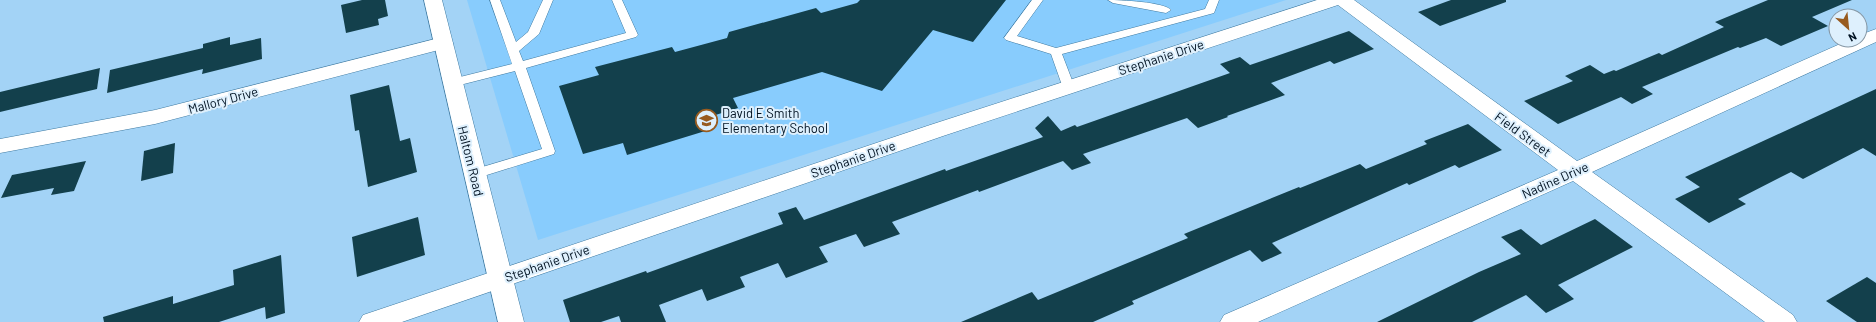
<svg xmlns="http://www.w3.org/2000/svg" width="1876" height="322" viewBox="0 0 1876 322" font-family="Barlow,sans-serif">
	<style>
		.built { fill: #88ccfd }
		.building { fill: #13404c }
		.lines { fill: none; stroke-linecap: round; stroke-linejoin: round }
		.lane-casing { stroke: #3f7aa1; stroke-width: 1 }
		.street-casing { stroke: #3f7aa1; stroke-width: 1 }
		.secondary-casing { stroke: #3f7aa1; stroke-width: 1 }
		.lane { fill: #fff; fill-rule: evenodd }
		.street { fill: #fff; fill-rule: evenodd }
		.secondary { fill: #fff; fill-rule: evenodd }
		.labels { text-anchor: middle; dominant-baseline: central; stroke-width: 4; stroke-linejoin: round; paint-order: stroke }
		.street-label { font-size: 13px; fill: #001222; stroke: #def0fd }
		.poi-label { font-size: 13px; fill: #001222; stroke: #def0fd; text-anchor: start }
	</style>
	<rect width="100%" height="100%" fill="#a3d3f6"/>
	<polygon class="built" points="467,0 1286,0 538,240"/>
	<g class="building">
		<polygon points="362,0 385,0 388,16 378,19 379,25 346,33 341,5"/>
		<polygon points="860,0 1006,0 973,42 933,30 882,91 822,72 733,98 738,108 709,117 715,128 627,155 623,143 583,154 559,86 599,75 595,67 672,47 675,52 727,38 729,32 816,8 821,13 857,3"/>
		<polygon points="1451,0 1506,0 1506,2 1440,26 1418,12"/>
		<polygon points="1768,0 1852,0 1812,17 1828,26 1781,46 1766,38 1740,48 1738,47 1642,87 1653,94 1632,104 1621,97 1558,124 1524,101 1573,81 1565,76 1590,65 1604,74 1614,70 1616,71 1659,53 1662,55 1724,27 1715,22"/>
		<polygon points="1349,31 1374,49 1334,64 1330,61 1271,83 1285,95 1227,116 1228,117 1198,128 1187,118 1083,154 1091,163 1072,170 1063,161 979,192 978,190 892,222 900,234 864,247 856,234 819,247 828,262 786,278 778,263 740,277 745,287 707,301 702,289 659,305 666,322 621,322 619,316 601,322 570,322 563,300 646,271 647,273 783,224 778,213 796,207 804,220 945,169 946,171 1043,137 1035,128 1048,116 1061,131 1075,125 1077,127 1230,73 1220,64 1240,57 1250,65"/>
		<polygon points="230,37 230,45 261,38 262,59 202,74 203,69 107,93 110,70 203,48 203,44"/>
		<polygon points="100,68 97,89 0,112 0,92"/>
		<polygon points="389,85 400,141 410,138 417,172 368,187 359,130 355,131 350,95"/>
		<polygon points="1876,89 1876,156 1863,148 1803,179 1791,172 1738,199 1746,204 1709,223 1675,199 1700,187 1685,177"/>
		<polygon points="1468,124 1502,150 1459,168 1455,165 1409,185 1407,183 1272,243 1282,253 1262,262 1250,250 1132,301 1134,304 1093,322 961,322 1032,292 1038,300 1188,238 1184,234 1299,187 1300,188 1360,164 1366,169 1427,144 1424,141"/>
		<polygon points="175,143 173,173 141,181 144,151"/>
		<polygon points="86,161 74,191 51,195 54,188 1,198 12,175"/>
		<polygon points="418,217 425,255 357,277 352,237"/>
		<polygon points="1595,219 1633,247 1558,285 1574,299 1546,313 1526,295 1472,322 1377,322 1479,272 1521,254 1501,237 1521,229 1541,245"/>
		<polygon points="281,255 285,313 266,319 265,307 219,322 104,322 103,317 173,296 173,304 234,285 233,270"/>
		<polygon points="1867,277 1876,283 1876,322 1857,322 1826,301"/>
	</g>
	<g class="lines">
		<defs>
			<g id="lane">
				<polygon points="490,0 500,0 516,42 528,32 543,0 553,0 539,34 519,51 523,61 626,33 612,0 622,0 638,35 636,37 526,68 555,151 554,154 474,179 469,177 467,174 469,171 542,149 515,71 452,87 448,86 446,83 448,80 512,64"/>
				<polygon points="1032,0 1043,0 1017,36 1056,48 1205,9 1209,0 1219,0 1214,13 1062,54 1075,88 1073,91 1065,91 1063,88 1051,54 1006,40 1004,38"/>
				<path d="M1108,0C1120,0 1164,2 1171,10L1166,13L1113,3Z"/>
			</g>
			<g id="street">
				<polygon points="1317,0 1354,0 1577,161 1849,40 1860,40 1860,35 1876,29 1876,42 1592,172 1793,315 1797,322 1765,322 1573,181 1258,322 1220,322 1224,315 1558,170 1338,5 943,136 402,322 359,322 363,315 927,126"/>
				<polygon points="443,37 450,39 453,43 450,47 155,124 0,153 0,139 155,110"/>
			</g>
			<polygon id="secondary" points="424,0 442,0 524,322 498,322"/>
		</defs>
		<use href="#lane" class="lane-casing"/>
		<use href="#street" class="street-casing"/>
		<use href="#secondary" class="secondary-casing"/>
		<use href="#lane" class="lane"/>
		<use href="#street" class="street"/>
		<use href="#secondary" class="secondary"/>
	</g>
	<defs>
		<symbol id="school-ring" viewBox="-11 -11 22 22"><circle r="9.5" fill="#def0fd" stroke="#985b1f" stroke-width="1.5"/><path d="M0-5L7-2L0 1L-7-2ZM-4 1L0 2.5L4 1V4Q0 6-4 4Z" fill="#985b1f"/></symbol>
	</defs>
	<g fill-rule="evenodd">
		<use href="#school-ring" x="694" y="108" width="25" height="25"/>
	</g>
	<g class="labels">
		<g class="street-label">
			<text transform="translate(1161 57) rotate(-18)">Stephanie Drive</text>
			<text transform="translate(223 100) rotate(-15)">Mallory Drive</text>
			<text transform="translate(1523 134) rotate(36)">Field Street</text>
			<text transform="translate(853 159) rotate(-19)">Stephanie Drive</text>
			<text transform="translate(471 161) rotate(76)">Haltom Road</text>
			<text transform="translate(1555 180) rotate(-24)">Nadine Drive</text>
			<text transform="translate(547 263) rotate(-19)">Stephanie Drive</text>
		</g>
		<g class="poi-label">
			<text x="722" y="113">David E Smith<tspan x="722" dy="15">Elementary School</tspan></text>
		</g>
	</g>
	<g transform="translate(1848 28) rotate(153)"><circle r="19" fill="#def0fd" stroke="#8597a5"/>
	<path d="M0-3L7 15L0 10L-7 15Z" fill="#985b1f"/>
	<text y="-6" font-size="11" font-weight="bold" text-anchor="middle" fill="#001222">N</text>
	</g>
</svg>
